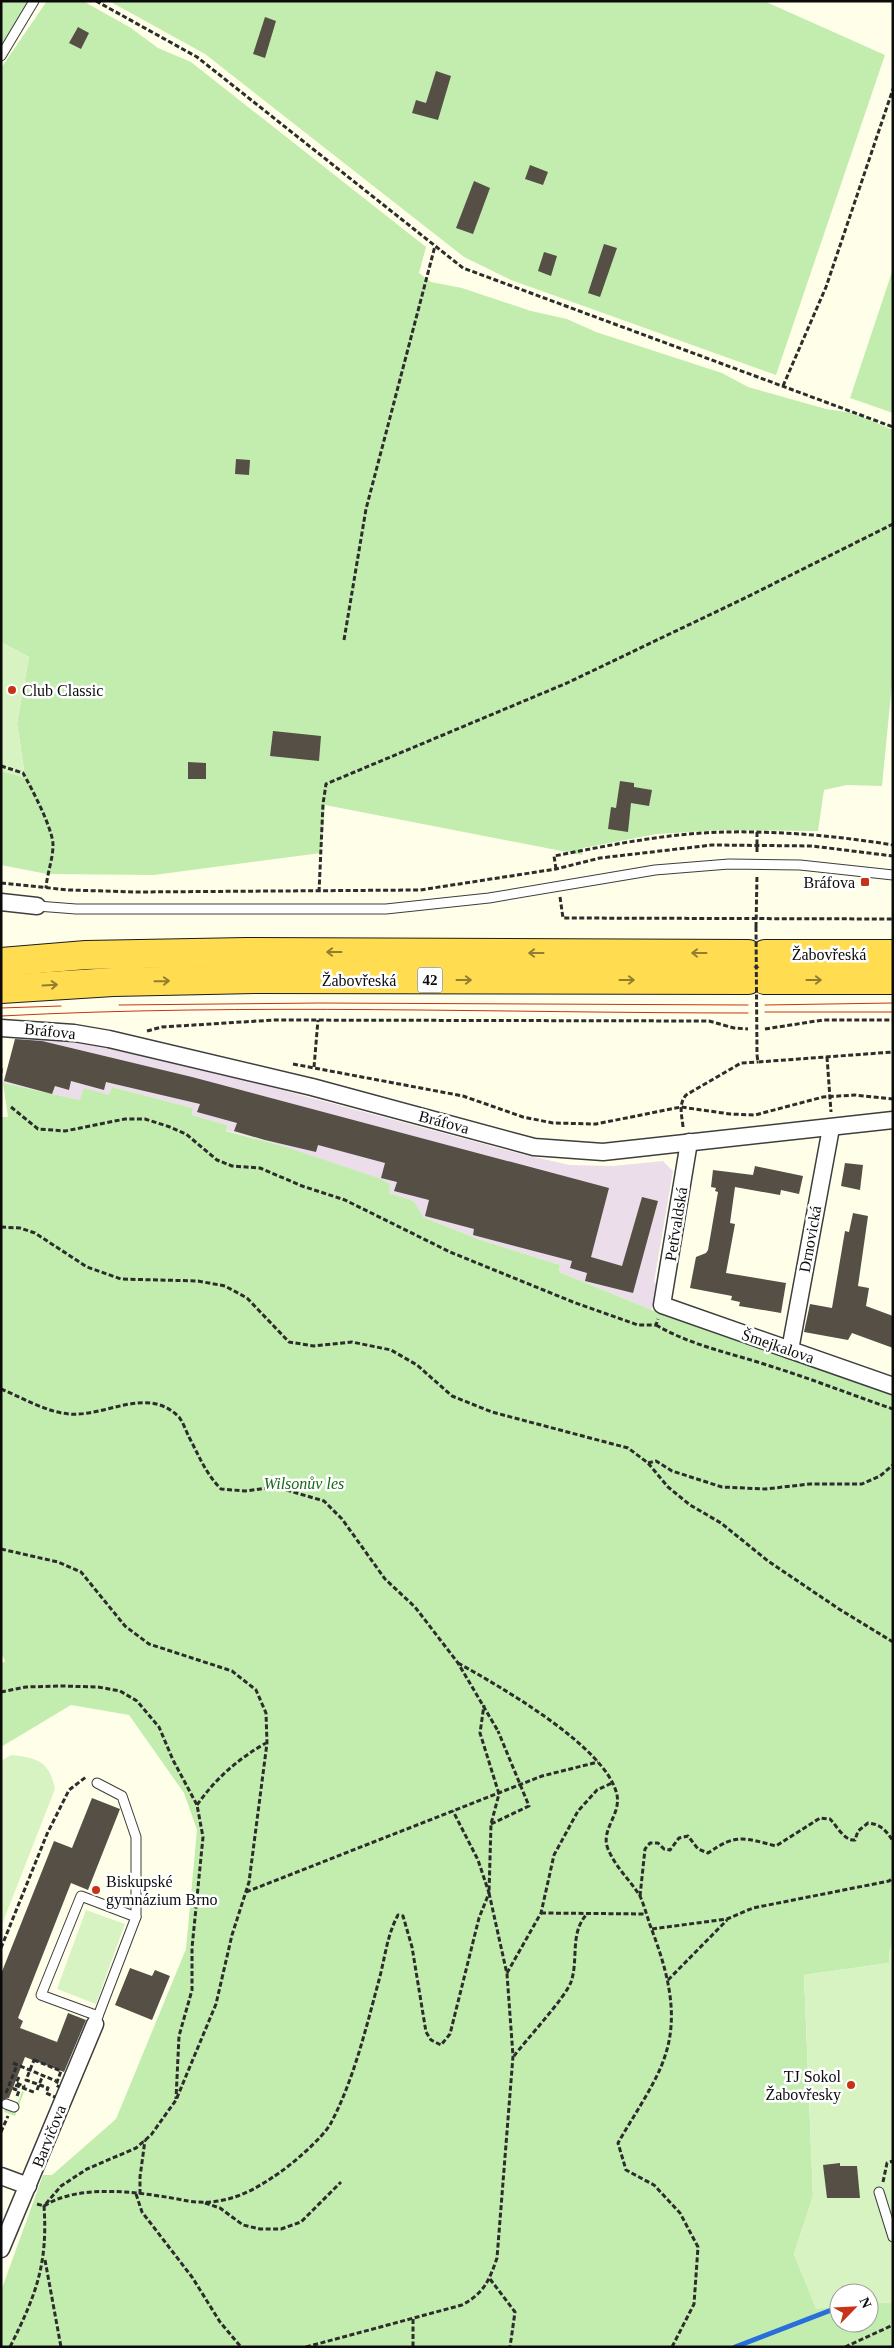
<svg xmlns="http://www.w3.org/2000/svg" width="894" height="2348" viewBox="0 0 894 2348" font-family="Georgia,serif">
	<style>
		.industrial { fill: #ebdeea }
		.green { fill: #c3edaf }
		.pitch { fill: #d8f3c2 }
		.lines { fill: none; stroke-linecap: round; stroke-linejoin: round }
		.stream { stroke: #286fdb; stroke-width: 5 }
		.building { fill: #554f46 }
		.service-casing { stroke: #3e3e3e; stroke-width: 11 }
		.minor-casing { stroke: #3e3e3e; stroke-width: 19 }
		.trunk-casing { stroke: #1c1c1c; stroke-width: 30 }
		.path { stroke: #2d2d2d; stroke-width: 3; stroke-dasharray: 5 2.5; stroke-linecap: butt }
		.service { stroke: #fff; stroke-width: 9 }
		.minor { stroke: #fff; stroke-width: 16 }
		.trunk { stroke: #ffdc50; stroke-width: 28 }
		.tram { stroke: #c83216; stroke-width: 1 }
		.path-bridge { stroke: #2d2d2d; stroke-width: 3; stroke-dasharray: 5 2.5; stroke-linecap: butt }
		.oneway { stroke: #917e31 }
		.poi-dot { fill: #c83216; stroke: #fff; stroke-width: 2 }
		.labels { text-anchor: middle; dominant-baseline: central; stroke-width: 5; stroke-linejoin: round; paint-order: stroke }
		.shield { fill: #fff; stroke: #545454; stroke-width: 1 }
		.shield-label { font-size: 15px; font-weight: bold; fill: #0b0b0b }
		.poi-label { font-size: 16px; fill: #0b0b0b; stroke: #fff; text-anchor: start }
		.street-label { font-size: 16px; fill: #0b0b0b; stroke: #fff }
		.park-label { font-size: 16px; font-style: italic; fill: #166816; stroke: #fff }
	</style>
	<rect width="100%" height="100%" fill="#ffffe9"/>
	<polygon class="industrial" points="21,1020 525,1155 570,1165 613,1166 663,1161 673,1171 654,1282 657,1283 652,1310 559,1272 560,1265 478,1239 423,1217 414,1201 389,1193 283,1146 225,1130 227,1125 192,1115 193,1108 112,1087 109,1096 80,1100 3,1083"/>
	<g class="green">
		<polygon points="1,1 29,1 1,47"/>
		<polygon points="47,1 83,1 131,28 158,48 191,62 426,247 419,273 431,282 462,288 531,311 567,319 596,332 722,373 748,387 826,409 853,413 893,430 893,674 882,786 847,785 824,790 818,831 724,830 657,834 583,848 582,855 325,805 321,853 154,875 47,874 1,865 1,771 25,777 17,723 29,657 1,642 1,68"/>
		<polygon points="109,1 764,1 885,55 776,375 511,280 464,257 205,54"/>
		<polygon points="893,269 893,413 850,398"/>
		<polygon points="3,1083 80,1100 84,1088 109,1095 112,1087 193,1108 192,1115 227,1125 226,1131 283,1146 381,1179 390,1184 389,1193 414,1201 423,1217 478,1239 560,1265 559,1272 652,1310 893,1395 893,1946 890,1947 889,1963 804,1975 813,2196 794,2254 816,2308 839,2307 839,2323 869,2323 869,2304 893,2302 893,2347 1,2347 1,2291 43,2175 52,2175 116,2119 186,1949 197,1830 184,1793 129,1715 71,1705 1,1747 1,1664 5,1661 1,1652 1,1117 8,1117"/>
		<polygon points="22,2091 24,2092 15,2116 4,2112 5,2108 14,2111"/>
	</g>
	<g class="pitch">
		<polygon points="1,642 29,657 17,723 25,778 1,771"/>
		<path d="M11,1755C38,1758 49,1761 55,1789L1,1927V1761Z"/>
		<polygon points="86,1910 125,1924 96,2004 57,1989"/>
		<polygon points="893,1946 893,2302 869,2304 869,2293 839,2293 839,2307 816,2309 794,2254 813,2196 804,1975 889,1963 890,1947"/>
	</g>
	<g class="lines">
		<polyline class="stream" points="735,2347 834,2309"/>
	</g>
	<g class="building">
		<polygon points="265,17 276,21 265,58 253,54"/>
		<polygon points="78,27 89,33 81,49 69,43"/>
		<polygon points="436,71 451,76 438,120 412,113 416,100 426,103"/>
		<polygon points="530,165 548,172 543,185 525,179"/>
		<polygon points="474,181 490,188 473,234 456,228"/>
		<polygon points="604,244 617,248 600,297 588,293"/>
		<polygon points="544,252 557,256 551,276 538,271"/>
		<polygon points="236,459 250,460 249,475 235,474"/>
		<polygon points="273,731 321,736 319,761 270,756"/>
		<polygon points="188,762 206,763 206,779 188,779"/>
		<polygon points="620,781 634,783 634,787 652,790 649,806 631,803 628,832 608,829 611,807 616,808"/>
		<polygon points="15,1039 42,1041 192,1077 609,1188 591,1257 622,1266 642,1197 658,1201 633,1293 585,1281 587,1273 570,1268 572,1261 473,1235 474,1229 425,1216 429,1200 394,1191 397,1182 381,1178 385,1163 318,1145 316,1152 265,1140 234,1131 237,1123 197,1112 200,1104 106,1082 104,1090 71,1081 69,1090 55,1086 52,1094 4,1081"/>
		<polygon points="845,1163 863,1165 860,1190 841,1186"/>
		<polygon points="755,1166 803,1176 799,1194 781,1190 780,1195 735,1187 730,1223 735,1224 726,1273 786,1283 781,1313 739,1306 740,1302 731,1300 732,1296 690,1288 696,1257 706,1253 708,1250 718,1192 715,1191 716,1188 711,1187 713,1170 753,1175"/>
		<polygon points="853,1213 868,1216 858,1286 869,1288 866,1306 893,1316 893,1348 852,1333 848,1340 804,1332 810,1304 832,1308 845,1231 849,1232"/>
		<polygon points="92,1798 120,1809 88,1890 71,1883 18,2018 23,2021 20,2028 57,2042 68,2013 86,2020 64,2072 25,2057 9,2098 1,2100 1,1974 54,1841 72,1848"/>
		<polygon points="130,1968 152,1976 155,1970 170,1976 152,2020 115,2005"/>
		<polygon points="840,2163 840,2166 857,2166 860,2198 827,2198 823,2165"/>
	</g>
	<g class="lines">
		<defs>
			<g id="service">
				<polyline points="1,56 34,1"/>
				<polyline points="37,906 76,909 386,909 489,898 655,870 729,864 800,865 893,875"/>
				<polyline points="98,2016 41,1995 81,1896 136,1917"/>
				<polyline points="95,2024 136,1917 136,1837 122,1796 97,1783"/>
				<polyline points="6,2104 14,2107"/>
				<polyline points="879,2192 893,2237"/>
			</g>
			<g id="minor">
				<polyline points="1,902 37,906"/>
				<polyline points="1,1028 74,1033 109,1039 312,1087 534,1147 603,1152 893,1120"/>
				<polyline points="689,1142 662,1305 893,1386"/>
				<polyline points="790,1350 831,1128"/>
				<polyline points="1,2176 28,2186"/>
				<polyline points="1,2249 95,2024"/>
			</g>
			<g id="trunk">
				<polyline points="765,954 893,954"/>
				<polyline points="1,962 86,955 246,952 748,954"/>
				<polyline points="765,980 893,980"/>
				<polyline points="1,989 113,982 257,979 748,980"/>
			</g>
		</defs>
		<use href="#service" class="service-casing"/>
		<use href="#minor" class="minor-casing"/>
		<use href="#trunk" class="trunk-casing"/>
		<g class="path">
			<polyline points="96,1 197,57 463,268 893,427"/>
			<polyline points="783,386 826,287 893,89"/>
			<polyline points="344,640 366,509 435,246"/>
			<path d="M1,766L23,773C31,787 53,829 53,845C53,859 47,874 46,888"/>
			<polyline points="757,832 757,854"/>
			<path d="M556,869L554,856C611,845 668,833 726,832C782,831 838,836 893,845"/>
			<polyline points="1,883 69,890 136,892 420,890 556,869 600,858 712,845 812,846 893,856"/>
			<polyline points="319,892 323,804 326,784 567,683 747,597 893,524"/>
			<polyline points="560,897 563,918 893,919"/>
			<polyline points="756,927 757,875"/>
			<polyline points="765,1029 823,1020 893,1020"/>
			<polyline points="147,1031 162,1027 274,1020 709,1021 734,1028 748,1029"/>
			<polyline points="757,1055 758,1062 893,1052"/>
			<polyline points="827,1057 831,1112"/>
			<polyline points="293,1064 463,1096 523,1117 553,1123 596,1124 681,1107 730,1114 755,1115 823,1097 855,1095 893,1099"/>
			<polyline points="314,1067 318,1020"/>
			<polyline points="1,1068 1,1073"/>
			<polyline points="11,1107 38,1129 65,1131 125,1119 145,1119 170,1127 186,1134 217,1160 232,1166 260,1168 302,1186 345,1200 450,1252 573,1302 638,1325 656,1325 658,1319"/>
			<path d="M683,1127C682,1115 678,1105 686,1095L741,1063L758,1062"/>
			<polyline points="1,1227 20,1228 35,1233 87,1267 121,1279 198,1281 225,1286 247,1298 289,1342 314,1346 352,1342 391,1350 417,1365 452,1396 492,1412 628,1448 648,1463 668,1487 690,1505 721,1523 768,1561 839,1609 893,1642"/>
			<path d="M656,1325C692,1346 731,1353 770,1366C812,1379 852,1395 893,1409"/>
			<path d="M1,1389C23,1398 46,1412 69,1414C107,1417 147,1385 179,1417C183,1422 186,1431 189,1437C199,1456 206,1474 221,1489L245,1491L276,1487L324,1501L342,1519L385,1579L415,1607L458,1663L498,1731"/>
			<polyline points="648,1463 656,1461 672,1471 722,1487 765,1489 810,1484 862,1484 880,1476 893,1465"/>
			<path d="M1,1549L58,1562L81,1572L125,1626L149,1644L232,1671L256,1690L266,1713L267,1743L249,1882L232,1935L216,2004L176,2100L151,2135L136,2148L87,2169L61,2186L44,2206C48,2264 36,2295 10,2347"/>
			<path d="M458,1663C499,1686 607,1747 617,1795C621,1815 600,1830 608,1849C616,1868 630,1880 640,1896C644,1905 647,1916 650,1925C666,1967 680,2012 665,2056C657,2082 632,2118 618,2143L626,2170L654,2185L680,2213L698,2247L694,2304L672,2347"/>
			<polyline points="1,1692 26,1687 61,1686 98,1687 120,1691 137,1701 159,1727 173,1760 197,1805 203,1837 192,1948 192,1990 179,2036 176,2099"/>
			<path d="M197,1805C216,1778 238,1759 266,1743"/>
			<polyline points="246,1892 542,1776 598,1762"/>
			<path d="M640,1896L645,1849L650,1843H658L664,1849L670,1850L679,1838L688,1836L698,1849L708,1853C737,1833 744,1838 776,1846L820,1818L830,1819C837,1826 844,1841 855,1840L858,1831L868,1823C880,1824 886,1830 893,1841"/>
			<polyline points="541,1913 646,1914"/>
			<polyline points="652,1929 727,1919 753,1908 889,1881 893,1878"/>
			<polyline points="1,1948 47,1834 69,1790 86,1777"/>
			<polyline points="507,1973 541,1913 554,1855 578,1811 597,1790 612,1783"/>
			<polyline points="668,1980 727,1920"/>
			<path d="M514,2056C526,2040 565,1998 571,1982C579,1959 569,1932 588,1913"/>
			<polygon points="34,2060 61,2071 56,2085 61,2088 57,2098 46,2093 48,2088 26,2080"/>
			<polyline points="13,2063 56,2081"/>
			<polyline points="19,2077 16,2083 24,2086 23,2088"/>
			<polyline points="37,2090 43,2075"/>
			<polyline points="6,2093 17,2065"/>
			<polyline points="17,2096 19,2091 14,2089 15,2085 36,2093"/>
			<polyline points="1,2132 8,2116"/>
			<polyline points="883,2182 887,2163 893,2161"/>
			<polyline points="136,2194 142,2212 192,2277 220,2322 241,2347"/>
			<polyline points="140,2194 140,2177 145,2140"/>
			<polyline points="205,2203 220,2208 243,2225 260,2229 281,2229 301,2222 341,2182"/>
			<path d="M37,2204L44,2206C81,2182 146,2193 188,2201C220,2206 247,2195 273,2177C288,2168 323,2138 331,2123C354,2079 366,2028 379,1980C385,1958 387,1935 398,1915L403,1916L412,1947L426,2032L431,2040L441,2045L450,2034L479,1918L489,1893L478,1860L453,1811"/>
			<polyline points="45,2260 61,2347"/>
			<polyline points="490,2279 515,2312 510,2347"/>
			<polyline points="413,2319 413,2347"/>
			<path d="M306,2347L462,2305C484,2293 489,2281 497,2258L513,2056L507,1974L489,1893L491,1824L499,1794L480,1733L484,1705"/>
			<polyline points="845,2347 893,2325"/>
		</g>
		<use href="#service" class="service"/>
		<use href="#minor" class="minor"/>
		<use href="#trunk" class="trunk"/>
		<g class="tram">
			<polyline points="119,1005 319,1003 748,1005"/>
			<polyline points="765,1005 893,1003"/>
			<polyline points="1,1008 61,1006"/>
			<polyline points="765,1012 893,1012"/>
			<path d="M1,1016C250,1003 499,1013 748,1013"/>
		</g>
		<g class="path-bridge">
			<polyline points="756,927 757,1055"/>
			<polyline points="491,1824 529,1806 498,1731"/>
		</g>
	</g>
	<defs><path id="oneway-shaft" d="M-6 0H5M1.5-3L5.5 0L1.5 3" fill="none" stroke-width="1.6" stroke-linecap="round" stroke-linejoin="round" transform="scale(1.25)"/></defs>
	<g class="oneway">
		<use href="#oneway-shaft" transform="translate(334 952) rotate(-180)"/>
		<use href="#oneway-shaft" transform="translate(536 953) rotate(-180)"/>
		<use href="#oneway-shaft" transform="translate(699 953) rotate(-180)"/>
		<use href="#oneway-shaft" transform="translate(464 980)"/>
		<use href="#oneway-shaft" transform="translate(627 980)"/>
		<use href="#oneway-shaft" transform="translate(814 980)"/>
		<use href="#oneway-shaft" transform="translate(162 981) rotate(-1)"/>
		<use href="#oneway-shaft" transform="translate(50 985) rotate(-3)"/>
	</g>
	<g class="poi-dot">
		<circle cx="12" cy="690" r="5"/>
		<rect x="860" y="877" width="10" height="10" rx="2.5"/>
		<circle cx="96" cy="1890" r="5"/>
		<circle cx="851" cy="2085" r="5"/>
	</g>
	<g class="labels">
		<rect class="shield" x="417.5" y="967.5" width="25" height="25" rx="4"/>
		<g class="shield-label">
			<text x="430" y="980">42</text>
		</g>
		<g class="poi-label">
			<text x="22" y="690">Club Classic</text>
			<text x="855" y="882" text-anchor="end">Bráfova</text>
			<text x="106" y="1881">Biskupské<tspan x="106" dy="18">gymnázium Brno</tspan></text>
			<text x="841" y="2076" text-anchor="end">TJ Sokol<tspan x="841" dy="18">Žabovřesky</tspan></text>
		</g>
		<g class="street-label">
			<text x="829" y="954">Žabovřeská</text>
			<text x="359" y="980">Žabovřeská</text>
			<text transform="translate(50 1031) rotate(6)">Bráfova</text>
			<text transform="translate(444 1122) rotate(15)">Bráfova</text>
			<text transform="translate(676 1224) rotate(-81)">Petřvaldská</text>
			<text transform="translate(810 1239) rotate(-80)">Drnovická</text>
			<text transform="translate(778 1346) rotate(19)">Šmejkalova</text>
			<text transform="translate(49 2136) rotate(-68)">Barvičova</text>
		</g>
		<g class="park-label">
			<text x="304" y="1483">Wilsonův les</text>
		</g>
	</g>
	<rect width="894" height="2348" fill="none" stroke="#0b0b0b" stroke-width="5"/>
	<g transform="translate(854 2308) rotate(66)"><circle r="24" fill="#ffffff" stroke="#9d9d9d"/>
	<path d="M0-4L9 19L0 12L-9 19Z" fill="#c83216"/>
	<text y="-8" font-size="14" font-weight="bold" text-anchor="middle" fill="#0b0b0b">N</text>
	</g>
</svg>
